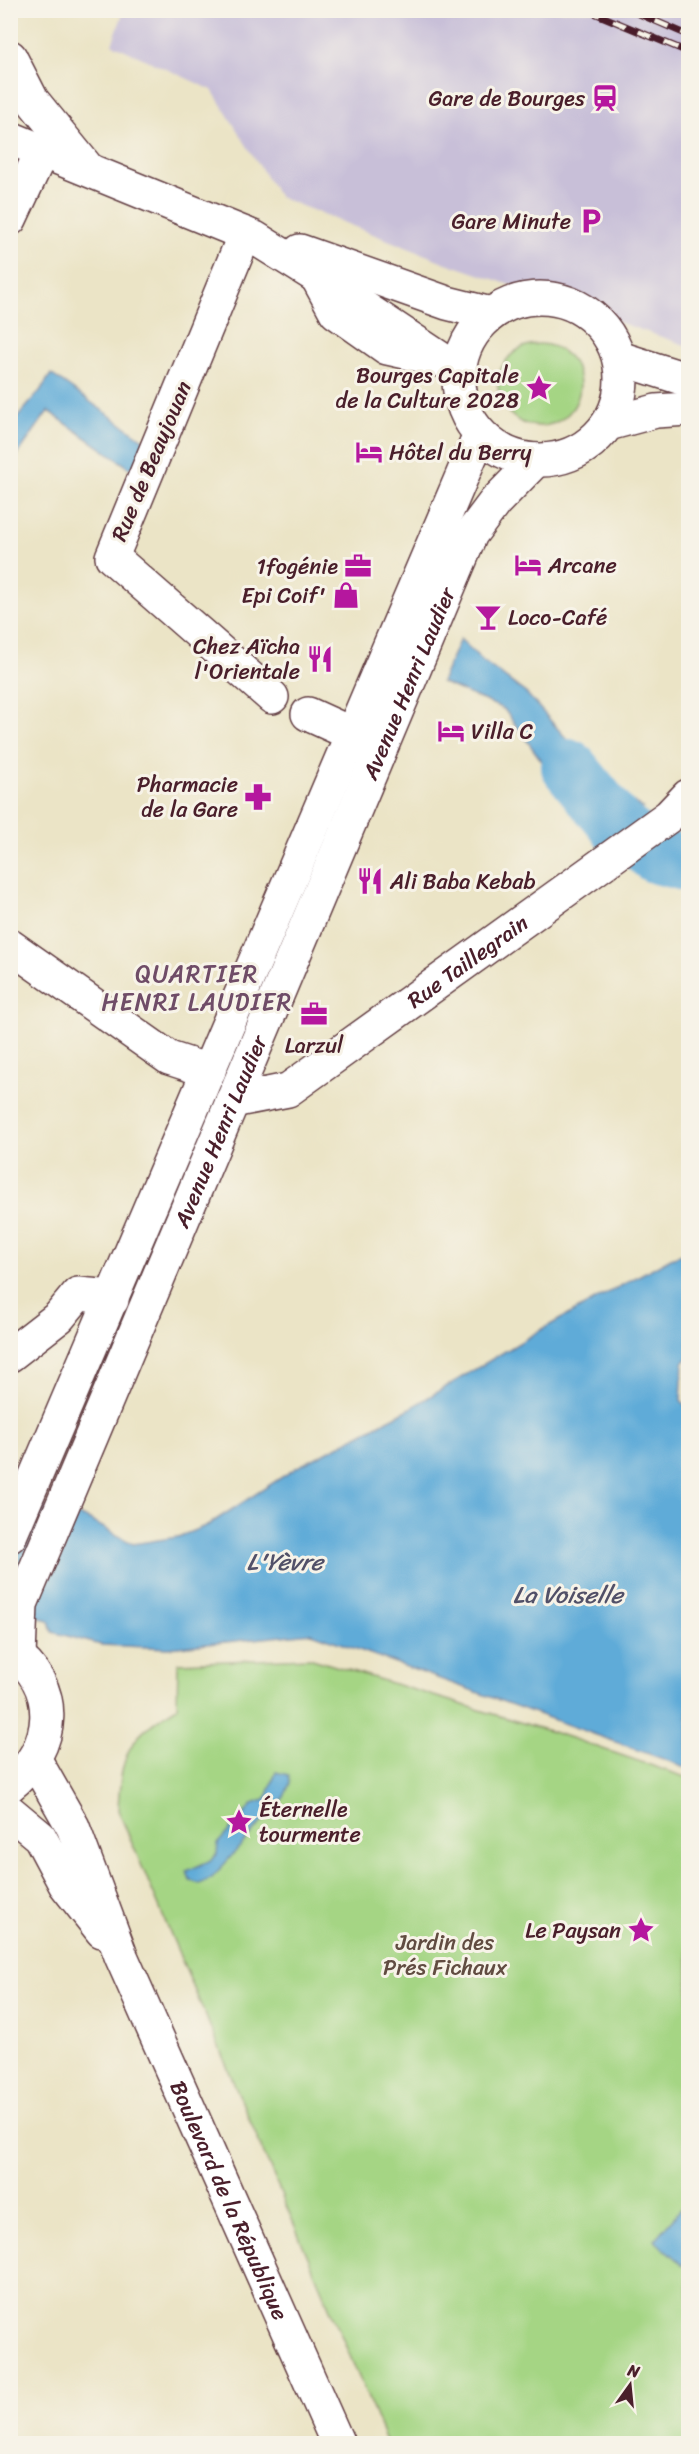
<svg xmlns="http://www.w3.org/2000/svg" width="699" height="2454" viewBox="0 0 699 2454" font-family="Sriracha,sans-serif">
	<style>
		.railway { fill: #c8bfd8 }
		.green { fill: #a5d584; stroke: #787a58; stroke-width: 1.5 }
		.water { fill: #5fabd8; stroke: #546582; stroke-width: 1.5 }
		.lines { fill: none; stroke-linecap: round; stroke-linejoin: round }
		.river { stroke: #5fabd8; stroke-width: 56 }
		.minor-casing { stroke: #623d42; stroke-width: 36 }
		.major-casing { stroke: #623d42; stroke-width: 36 }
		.minor { stroke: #fff; stroke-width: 33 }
		.major { stroke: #fff; stroke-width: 33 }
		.rail-casing { stroke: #4a1f2b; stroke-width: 7 }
		.rail { stroke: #f7f3e8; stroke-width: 4.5; stroke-dasharray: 14; stroke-linecap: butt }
		.labels { text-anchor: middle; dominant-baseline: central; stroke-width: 6; stroke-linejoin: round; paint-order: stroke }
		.poi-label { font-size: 22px; fill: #4a1f2b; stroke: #f7f3e8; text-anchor: end }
		.street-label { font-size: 22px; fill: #4a1f2b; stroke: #f7f3e8 }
		.park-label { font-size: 22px; fill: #614c41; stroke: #f7f3e8 }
		.neighbourhood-label { font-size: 24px; letter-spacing: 1.5px; fill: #6f4c67; stroke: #f7f3e8 }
		.water-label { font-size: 24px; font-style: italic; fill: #515068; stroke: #f7f3e8 }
	</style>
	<rect width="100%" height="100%" fill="#f7f3e8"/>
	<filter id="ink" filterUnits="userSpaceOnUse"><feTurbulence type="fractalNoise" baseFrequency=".0167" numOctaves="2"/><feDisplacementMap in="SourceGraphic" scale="12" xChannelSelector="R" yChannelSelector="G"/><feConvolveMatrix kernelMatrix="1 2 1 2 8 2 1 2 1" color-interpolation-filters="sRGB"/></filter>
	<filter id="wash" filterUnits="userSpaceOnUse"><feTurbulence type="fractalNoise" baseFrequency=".008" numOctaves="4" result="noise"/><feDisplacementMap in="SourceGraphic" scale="24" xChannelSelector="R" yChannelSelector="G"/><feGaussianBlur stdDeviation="1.35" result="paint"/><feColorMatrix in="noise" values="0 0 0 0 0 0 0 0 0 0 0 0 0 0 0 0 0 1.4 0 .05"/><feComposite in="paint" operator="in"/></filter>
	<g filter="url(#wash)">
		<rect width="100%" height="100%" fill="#ebe4c6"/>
		<polygon class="railway" points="124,11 688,11 688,346 446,263 279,197 212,90 112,44"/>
		<g class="green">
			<circle cx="539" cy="385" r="41"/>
			<path d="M309,1658L562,1735L688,1778V2443H387L118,1810C121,1753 127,1738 177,1707L178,1663Z"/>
		</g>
		<g class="water">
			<polygon points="51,374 150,444 137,473 48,411 11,464 11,425 40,391"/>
			<polygon points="460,639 483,661 527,694 612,790 643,808 600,841 504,709 441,682"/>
			<polygon points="679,838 688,841 688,882 636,872"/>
			<polygon points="688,1252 688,1358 683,1363 681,1400 688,1410 688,1768 312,1633 169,1648 101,1645 52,1632 49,1620 11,1612 10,1497 86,1518 133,1544 178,1537 208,1525 296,1468 409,1409 539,1331 671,1258"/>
			<polygon points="276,1772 289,1775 290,1783 284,1797 212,1878 200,1884 190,1881 187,1871 209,1861 217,1854 218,1843 253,1804 264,1800 268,1795"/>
			<polygon points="688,2201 688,2265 683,2265 654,2240"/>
		</g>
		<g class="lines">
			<polyline class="river" points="569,767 618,827 657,856 688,864"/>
		</g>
	</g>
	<g filter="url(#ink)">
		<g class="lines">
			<defs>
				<g id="minor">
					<polyline points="10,219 42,151"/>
					<polyline points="245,234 112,557 272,697"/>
					<polyline points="317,277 336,312 387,348 441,360"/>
					<polyline points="308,714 352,734"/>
					<polyline points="10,946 169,1058 209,1071"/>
					<path id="s1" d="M232,1101L288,1090L669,816L688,796"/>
					<polyline points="10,1355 59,1317 78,1294 101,1296 112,1300"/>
				</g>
				<g id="major">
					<polyline points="10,57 32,100 88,169"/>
					<polyline points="10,138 255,238 327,283 459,371"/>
					<polyline points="300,251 447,303 491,314"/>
					<circle cx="540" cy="379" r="81"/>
					<polyline points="619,358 688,380"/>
					<polyline points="608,424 656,411 688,409"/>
					<polyline points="10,1536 480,434"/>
					<path d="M10,1651C62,1685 56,1749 10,1785"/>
					<path id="s2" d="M19,1657L21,1604L471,534L495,502L536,460"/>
					<path id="s3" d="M35,1760L73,1827L121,1956L338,2444"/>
					<polyline points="10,1812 40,1837 65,1884 102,1931"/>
				</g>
			</defs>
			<use href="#minor" class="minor-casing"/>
			<use href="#major" class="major-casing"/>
			<use href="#minor" class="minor"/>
			<use href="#major" class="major"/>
			<defs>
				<g id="rail">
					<polyline points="587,10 688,52"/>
					<polyline points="630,10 688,35"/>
				</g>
			</defs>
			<use href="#rail" class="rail-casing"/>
			<use href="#rail" class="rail"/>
		</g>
	</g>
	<defs>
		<symbol id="station-bare" viewBox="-9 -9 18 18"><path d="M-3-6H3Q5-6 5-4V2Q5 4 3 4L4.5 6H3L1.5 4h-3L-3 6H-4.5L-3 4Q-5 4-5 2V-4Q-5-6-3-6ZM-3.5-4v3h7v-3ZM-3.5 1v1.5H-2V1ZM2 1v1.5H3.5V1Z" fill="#b5179e" stroke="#f7f3e8" stroke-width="2.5" paint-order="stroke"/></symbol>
		<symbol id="parking-bare" viewBox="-9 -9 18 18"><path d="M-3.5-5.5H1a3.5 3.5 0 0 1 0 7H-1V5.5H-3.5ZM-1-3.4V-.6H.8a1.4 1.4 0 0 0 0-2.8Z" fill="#b5179e" stroke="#f7f3e8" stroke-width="2.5" paint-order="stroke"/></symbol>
		<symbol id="sight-bare" viewBox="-9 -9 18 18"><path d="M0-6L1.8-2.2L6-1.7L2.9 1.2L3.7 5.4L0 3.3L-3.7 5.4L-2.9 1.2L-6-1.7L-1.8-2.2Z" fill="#b5179e" stroke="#f7f3e8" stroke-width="2.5" paint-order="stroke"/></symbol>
		<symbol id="hotel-bare" viewBox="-9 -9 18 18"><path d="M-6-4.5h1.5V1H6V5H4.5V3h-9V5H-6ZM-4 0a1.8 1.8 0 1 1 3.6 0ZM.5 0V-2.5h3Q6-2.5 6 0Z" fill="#b5179e" stroke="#f7f3e8" stroke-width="2.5" paint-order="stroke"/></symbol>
		<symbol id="office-bare" viewBox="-9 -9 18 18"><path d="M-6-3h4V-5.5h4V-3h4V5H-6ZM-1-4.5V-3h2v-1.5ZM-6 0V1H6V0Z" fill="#b5179e" stroke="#f7f3e8" stroke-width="2.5" paint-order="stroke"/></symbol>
		<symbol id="shop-bare" viewBox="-9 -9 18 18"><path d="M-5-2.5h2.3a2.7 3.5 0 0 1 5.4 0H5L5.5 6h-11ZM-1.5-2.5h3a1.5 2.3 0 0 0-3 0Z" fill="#b5179e" stroke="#f7f3e8" stroke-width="2.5" paint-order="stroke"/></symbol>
		<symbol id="bar-bare" viewBox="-9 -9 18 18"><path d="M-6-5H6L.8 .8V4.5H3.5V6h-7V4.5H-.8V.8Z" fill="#b5179e" stroke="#f7f3e8" stroke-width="2.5" paint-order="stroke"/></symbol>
		<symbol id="restaurant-bare" viewBox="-9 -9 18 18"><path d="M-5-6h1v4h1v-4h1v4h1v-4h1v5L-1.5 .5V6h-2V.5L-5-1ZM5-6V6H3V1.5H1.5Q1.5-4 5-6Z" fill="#b5179e" stroke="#f7f3e8" stroke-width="2.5" paint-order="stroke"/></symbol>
		<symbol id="pharmacy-bare" viewBox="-9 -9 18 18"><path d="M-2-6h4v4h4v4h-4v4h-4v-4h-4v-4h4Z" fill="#b5179e" stroke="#f7f3e8" stroke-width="2.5" paint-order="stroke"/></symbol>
	</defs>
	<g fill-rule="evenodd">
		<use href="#station-bare" x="586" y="79" width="38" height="38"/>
		<use href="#parking-bare" x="572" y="202" width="38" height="38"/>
		<use href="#sight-bare" x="520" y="369" width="38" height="38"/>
		<use href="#hotel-bare" x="350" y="433" width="38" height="38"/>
		<use href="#hotel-bare" x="509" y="546" width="38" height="38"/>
		<use href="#office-bare" x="339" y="547" width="38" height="38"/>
		<use href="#shop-bare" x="327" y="576" width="38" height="38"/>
		<use href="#bar-bare" x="469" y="598" width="38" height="38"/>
		<use href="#restaurant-bare" x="301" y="640" width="38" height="38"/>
		<use href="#hotel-bare" x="432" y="712" width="38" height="38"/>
		<use href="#pharmacy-bare" x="239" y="778" width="38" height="38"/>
		<use href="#restaurant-bare" x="351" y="862" width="38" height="38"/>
		<use href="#office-bare" x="295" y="995" width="38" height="38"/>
		<use href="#sight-bare" x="220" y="1803" width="38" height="38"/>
		<use href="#sight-bare" x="622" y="1911" width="38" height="38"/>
	</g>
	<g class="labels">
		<g class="poi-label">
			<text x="585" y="98">Gare de Bourges</text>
			<text x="571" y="221">Gare Minute</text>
			<text x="519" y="375">Bourges Capitale<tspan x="519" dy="25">de la Culture 2028</tspan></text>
			<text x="389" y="452" text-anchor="start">Hôtel du Berry</text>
			<text x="548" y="565" text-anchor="start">Arcane</text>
			<text x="338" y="566">1fogénie</text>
			<text x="326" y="595">Epi Coif'</text>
			<text x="508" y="617" text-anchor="start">Loco-Café</text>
			<text x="300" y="646">Chez Aïcha<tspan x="300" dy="25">l'Orientale</tspan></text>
			<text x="471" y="731" text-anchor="start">Villa C</text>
			<text x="238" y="784">Pharmacie<tspan x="238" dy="25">de la Gare</tspan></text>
			<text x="390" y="881" text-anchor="start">Ali Baba Kebab</text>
			<text x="314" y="1045" text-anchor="middle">Larzul</text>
			<text x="259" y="1809" text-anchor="start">Éternelle<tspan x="259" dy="25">tourmente</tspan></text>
			<text x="621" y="1930">Le Paysan</text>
		</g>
		<g class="street-label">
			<text transform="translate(151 461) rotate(-67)">Rue de Beaujouan</text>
			<text stroke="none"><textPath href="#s2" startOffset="1052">Avenue Henri Laudier</textPath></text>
			<text stroke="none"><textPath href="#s1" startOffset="278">Rue Taillegrain</textPath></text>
			<text stroke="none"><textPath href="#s2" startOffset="566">Avenue Henri Laudier</textPath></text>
			<text stroke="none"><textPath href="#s3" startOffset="482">Boulevard de la République</textPath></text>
		</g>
		<g class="park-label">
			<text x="445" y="1942">Jardin des<tspan x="445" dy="25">Prés Fichaux</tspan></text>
		</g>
		<g class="neighbourhood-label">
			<text x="197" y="974">QUARTIER<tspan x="197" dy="28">HENRI LAUDIER</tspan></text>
		</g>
		<g class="water-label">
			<text x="285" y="1562">L'Yèvre</text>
			<text x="568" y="1595">La Voiselle</text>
		</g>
	</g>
	<rect width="699" height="2454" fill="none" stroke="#f7f3e8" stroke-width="36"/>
	<g transform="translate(630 2385) rotate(15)" stroke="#f7f3e8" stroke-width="4.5" paint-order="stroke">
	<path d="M0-4.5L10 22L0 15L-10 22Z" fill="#4a1f2b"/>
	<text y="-9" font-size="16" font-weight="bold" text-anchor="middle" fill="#4a1f2b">N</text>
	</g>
</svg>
